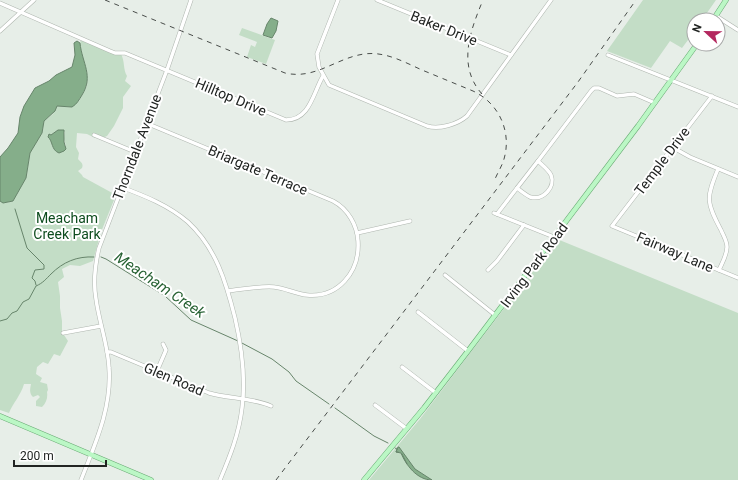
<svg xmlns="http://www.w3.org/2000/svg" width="738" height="480" viewBox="0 0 738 480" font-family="Roboto,sans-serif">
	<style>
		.green { fill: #c3ddc6; fill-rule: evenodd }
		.water { fill: #85ae8a; stroke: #67856b }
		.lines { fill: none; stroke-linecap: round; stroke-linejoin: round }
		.stream { stroke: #67856b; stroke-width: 1 }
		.minor-casing { stroke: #afb6af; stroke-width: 4.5 }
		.major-casing { stroke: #68a973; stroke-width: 5.5 }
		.minor { stroke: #fff; stroke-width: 3.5 }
		.major { stroke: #bbf7c5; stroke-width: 4.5 }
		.rail { stroke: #494d4a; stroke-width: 1; stroke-dasharray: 5 5; stroke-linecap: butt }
		.labels { text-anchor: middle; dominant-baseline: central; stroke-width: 4; stroke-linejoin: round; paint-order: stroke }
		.street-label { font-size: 14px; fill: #212422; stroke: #fff }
		.park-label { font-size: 14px; fill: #0d4c1e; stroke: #fff }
		.water-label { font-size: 15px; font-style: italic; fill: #276233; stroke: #fff }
	</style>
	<rect width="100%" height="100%" fill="#e7eee8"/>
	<g class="green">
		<polygon points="643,0 716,0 702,20 694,20 694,32 682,48 670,41 651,68 607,51"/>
		<polygon points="242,28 275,40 266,64 247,57 251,45 255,47 257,42 239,35"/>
		<path d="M81,40L121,54C125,61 123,70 127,76L125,81L131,86L123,97V108L114,126L107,136L102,138L97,136L95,138L87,134L77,133L76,147L79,153L78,159C80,162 84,163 82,168L78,171L82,175L83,177L116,195L101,232L93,261L80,266L70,265L62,269L64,277L58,282L60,296V308L62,321V332L68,341L60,356L54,354L48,364L43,362L37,367L36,374L42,378L40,382L47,384L48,390L47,392C48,398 46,403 42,407L36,406V401L40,397L38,395L33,397C29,393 30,389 31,384H24C21,395 13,403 9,413L0,410V199L5,203L13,201L26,178L30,153L42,133L44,121L53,114L56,106L68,107L79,101L87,86L81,50L80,43ZM59,130L65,132L64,139L66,146L53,148L49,135H51Z"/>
		<polygon points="557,239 738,313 738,480 369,480 420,419"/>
	</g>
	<g class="water">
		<polygon points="271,18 278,21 276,31 272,38 263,35 267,24"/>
		<path d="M77,41L80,43C82,63 94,76 82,95C79,100 77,104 72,107L57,106L55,111L44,121L42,133L30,153L26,178L13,201L3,203L0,201V157L8,148L18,133L20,117L24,106L35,88L49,81L56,75L72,67L75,55L74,43Z"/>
		<path d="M58,130H64V142L66,149L64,151L59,153C51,150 53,141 48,137L49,134L51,135Z"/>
		<path d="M398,447H399L415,469L432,480C417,480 406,465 401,453L396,452Z"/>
	</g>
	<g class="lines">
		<g class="stream">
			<polyline points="15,209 27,248 44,265 44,269 35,270 32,278 35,281 36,285"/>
			<polyline points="101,257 106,259 165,296 191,320 238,341"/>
			<path d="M0,321L7,319L12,313L17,311L23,302L29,299L36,286C43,283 46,279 51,274C63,262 77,256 94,257"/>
			<polyline points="240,342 272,359 289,372 296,381 329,404"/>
			<polyline points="335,408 374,436 388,443"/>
			<polyline points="395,448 397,449 396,452 398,452"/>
			<polyline points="402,454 407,464"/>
		</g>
		<defs>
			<g id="minor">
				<path d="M338,0L317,54L319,67L329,85L427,126C439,130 458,124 467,116L551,0"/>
				<polyline points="377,0 511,55"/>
				<path d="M0,3L110,51L115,53H125L286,120C310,120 313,93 323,76"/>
				<polyline points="716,16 738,30"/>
				<polyline points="0,31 34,0"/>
				<polyline points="608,55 738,107"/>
				<polyline points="712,96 612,226 738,278"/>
				<path d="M146,123L333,201C348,209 357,225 358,241C360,272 338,298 307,295C296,294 285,288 274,287C259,286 243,289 228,291"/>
				<polyline points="94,135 135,152"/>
				<polyline points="672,147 690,157 738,177"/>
				<polyline points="538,161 591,91 594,88 599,88 617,96 634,94 655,103"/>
				<path d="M538,161C542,165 548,169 551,175C556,187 543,201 530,197C526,195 521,191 517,188Z"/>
				<path d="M718,169C706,198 706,202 721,230C723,235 727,241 727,247C727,255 722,263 719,270"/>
				<path d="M121,187C145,196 168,205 188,222C216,248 226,282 235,318C242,348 246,377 242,408C239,434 230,456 220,480"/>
				<polyline points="494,213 554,237"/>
				<polyline points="497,214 517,188"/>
				<polyline points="357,233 410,221"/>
				<polyline points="488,270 497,261 524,225"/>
				<polyline points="445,275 495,315"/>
				<polyline points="418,312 468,351"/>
				<polyline points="63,333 101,326"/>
				<path d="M107,352H111L209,393C229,399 250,397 271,406"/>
				<polyline points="402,367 436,393"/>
				<polyline points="157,371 166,350 163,344"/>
				<polyline points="375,405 407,429"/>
				<path d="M81,480C95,444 112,408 109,368C108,345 99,322 96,299C93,282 95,265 99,248L167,70L191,0"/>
			</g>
			<g id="major">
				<polyline points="713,20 726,0"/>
				<polyline points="0,416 151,480"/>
				<polyline points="364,480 424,408 468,351 638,126 697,44"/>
			</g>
		</defs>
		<use href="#minor" class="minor-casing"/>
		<use href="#major" class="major-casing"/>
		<use href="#minor" class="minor"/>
		<use href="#major" class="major"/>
		<g class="rail">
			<path d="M105,0L285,73C315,80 336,58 364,54C385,51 404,62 422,70C439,77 456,84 473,91C499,103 512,132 504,159C502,166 498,172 495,179"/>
			<path d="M482,94C457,66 470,31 483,0"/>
			<polyline points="276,480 578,82 636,0"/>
		</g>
	</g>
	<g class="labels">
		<g class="street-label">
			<text transform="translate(444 28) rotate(22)">Baker Drive</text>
			<text transform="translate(231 97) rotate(23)">Hilltop Drive</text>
			<text transform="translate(137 147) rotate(-69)">Thorndale Avenue</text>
			<text transform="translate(662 161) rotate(-53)">Temple Drive</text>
			<text transform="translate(258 170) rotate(23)">Briargate Terrace</text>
			<text transform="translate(675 252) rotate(23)">Fairway Lane</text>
			<text transform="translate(534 265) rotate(-53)">Irving Park Road</text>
			<text transform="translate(174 379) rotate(23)">Glen Road</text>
		</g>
		<g class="park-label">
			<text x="67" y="218">Meacham<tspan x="67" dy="16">Creek Park</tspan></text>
		</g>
		<g class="water-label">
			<text transform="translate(160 285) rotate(34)">Meacham Creek</text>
		</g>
	</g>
	<g transform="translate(706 32) rotate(292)"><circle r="19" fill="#ffffff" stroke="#a6a7a7"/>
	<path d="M0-3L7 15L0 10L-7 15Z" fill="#b4285f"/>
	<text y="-6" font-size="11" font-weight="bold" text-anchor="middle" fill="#212422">N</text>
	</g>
	<path d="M14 460v6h92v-6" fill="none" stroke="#212422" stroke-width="2"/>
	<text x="20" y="460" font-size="12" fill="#212422" stroke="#ffffff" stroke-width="3" paint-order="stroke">200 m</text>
</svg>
